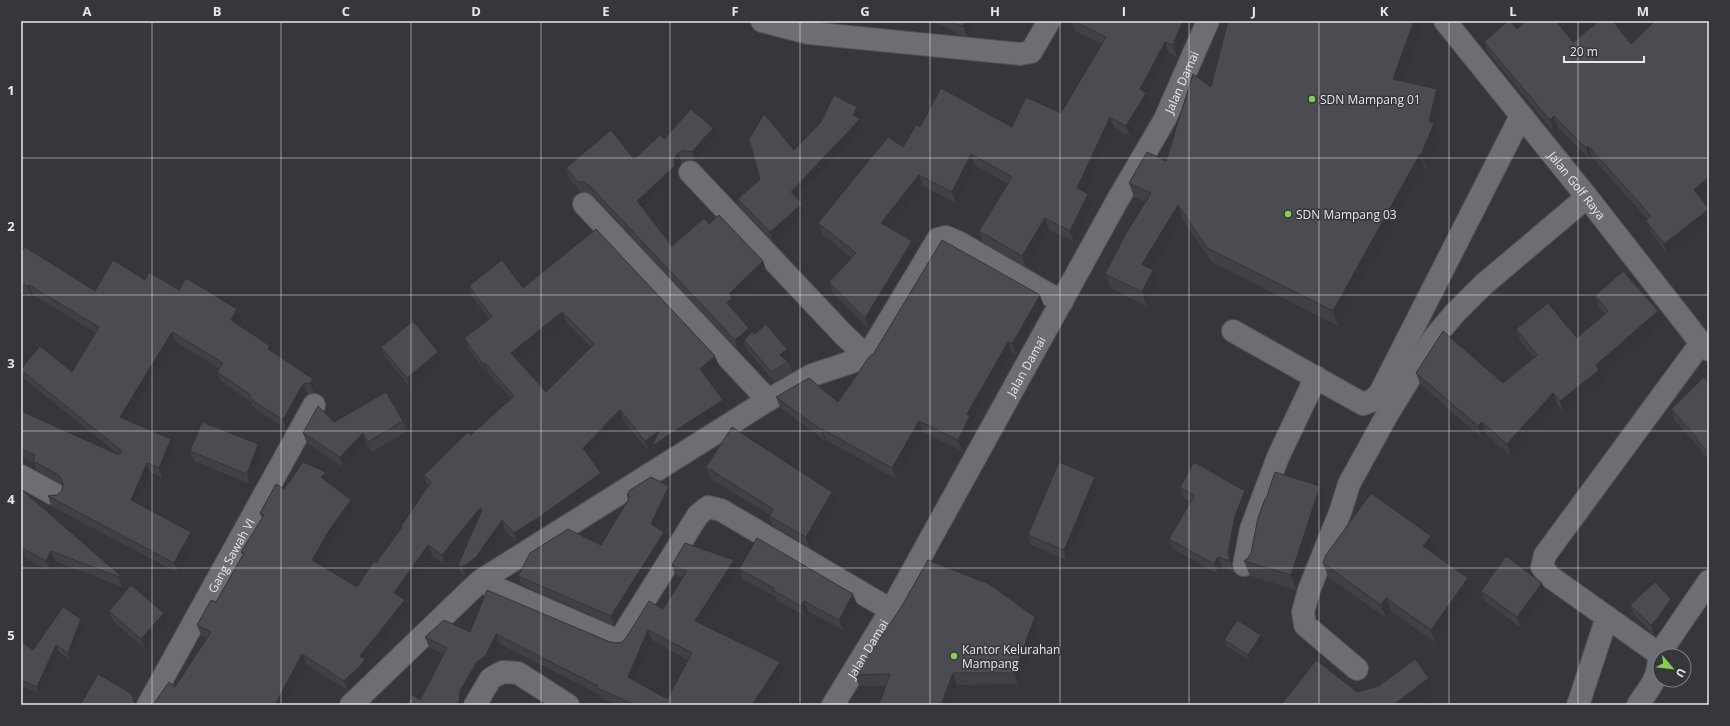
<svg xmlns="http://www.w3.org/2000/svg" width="1730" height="726" viewBox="0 0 1730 726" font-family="'Open Sans',sans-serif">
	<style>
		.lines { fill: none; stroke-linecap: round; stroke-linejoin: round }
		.street-casing { stroke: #525357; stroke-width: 24 }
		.street { stroke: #6d6e73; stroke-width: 22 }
		.wall { fill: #404146; fill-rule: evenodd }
		.shaded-wall { fill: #343539 }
		.building { fill: #4b4c51; stroke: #343539; fill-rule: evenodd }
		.grid { fill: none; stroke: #e7e8eb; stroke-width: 1; stroke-opacity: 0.55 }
		.poi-dot { fill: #85cf4d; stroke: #36373c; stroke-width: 1.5 }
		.labels { text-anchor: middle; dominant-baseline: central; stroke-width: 3; stroke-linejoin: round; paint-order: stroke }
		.street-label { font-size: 12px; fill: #e7e8eb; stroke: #36373c }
		.poi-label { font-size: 12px; fill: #e7e8eb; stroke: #36373c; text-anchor: start }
		.neatline { fill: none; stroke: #e7e8eb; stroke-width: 1.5 }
		.grid-label { font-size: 13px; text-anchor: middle; font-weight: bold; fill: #e7e8eb }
	</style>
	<rect width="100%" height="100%" fill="#36373c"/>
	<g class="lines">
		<defs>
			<g id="street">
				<polyline points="762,21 809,33 1020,54 1031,52 1049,21"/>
				<path id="s1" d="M1445,21L1587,197L1701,343L1709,350"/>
				<polyline points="690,172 843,334 867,357"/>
				<polyline points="584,204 768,400"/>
				<polyline points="1233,331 1363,404 1373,400 1380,393 1521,116"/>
				<polyline points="21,476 54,494"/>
				<polyline points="1244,565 1251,529 1278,457 1316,377"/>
				<polyline points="480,581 619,641 698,515 708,507 721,510 891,610"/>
				<polyline points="1659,654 1709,581"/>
				<polyline points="1357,669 1305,625 1303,612 1309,590 1341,510 1349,484 1387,415 1434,338 1454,314 1483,285 1587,197"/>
				<path id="s2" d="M148,705L314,405"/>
				<polyline points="351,705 480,581 768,400 812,375 867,357 938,239 946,237 958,242 1062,302"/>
				<polyline points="475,705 491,678 503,672 518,673 568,705"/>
				<path id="s3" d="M833,705L891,610L1117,201L1165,119L1208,21"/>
				<polyline points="1578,705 1607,617"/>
				<path d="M1638,705C1651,685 1659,679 1659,654L1549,576L1542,567L1545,555L1701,343"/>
			</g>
		</defs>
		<use href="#street" class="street-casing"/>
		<use href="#street" class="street"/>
	</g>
	<g class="wall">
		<polygon points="934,21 974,21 967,36 962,36"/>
		<polygon points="1071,21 1192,21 1177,57 1169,53 1147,95 1150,104 1130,137 1114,128 1084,192 1092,205 1074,242 1049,230 1026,267 983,242 979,231 1008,184 975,165 956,203 923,186 890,228 916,252 869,329 833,293 829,282 852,258 822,234 818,223 903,147 920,127 1012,127 1061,113 1102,44 1075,31"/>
		<polygon points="1228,21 1422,21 1423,24 1402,81 1442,103 1436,128 1440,137 1427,169 1425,168 1338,326 1212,262 1183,220 1152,270 1158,284 1147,307 1111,288 1105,274 1146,202 1134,197 1129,183 1166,161 1211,87"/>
		<polygon points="1709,21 1709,192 1701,199 1709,209 1709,223 1668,255 1650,231 1646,221 1647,219 1592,157 1590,159 1558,127 1553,131 1488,52 1484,42 1517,29 1573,42 1631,44"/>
		<polygon points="861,117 860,119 863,129 797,199 805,214 773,242 741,208 738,199 794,150"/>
		<polygon points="713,128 717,138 695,161 688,160 682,163 678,169 678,175 643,209 672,246 709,224 763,261 766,271 734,302 736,308 733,310 750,333 791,359 788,361 792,372 775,382 747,350 745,344 738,350 593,195 587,192 581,192 569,178 566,168 634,159"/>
		<polygon points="21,249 95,291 145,280 237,309 241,319 237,324 270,346 272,352 313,379 316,389 314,393 308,394 303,399 286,429 253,407 251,402 221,381 217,372 220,369 176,342 128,420 171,439 175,449 162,478 150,472 137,503 191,532 195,542 178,573 51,506 48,496 57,495 62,490 63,486 60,483 36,470 34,463 21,457 21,411 119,455 24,379 21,371 21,369 72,372 96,333 33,295 31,297 21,291"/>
		<path d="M469,286L523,288L719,366L706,377L727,410L655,456L652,449L649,451L623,420L588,455L601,473L604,483L544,526L517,543L505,530L479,567L466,577L461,574L458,565L472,531L445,565L432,555L401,598L408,610L366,662L368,669L365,675L348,691L306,664L284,705H152L175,687L207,638L201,635L197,625L216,602L243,555L241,552L262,519L260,513L284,489L326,472L330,481L328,483L351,500L355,509L333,539L319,564L357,587L376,563L402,528L401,526L429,486L427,485L424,475L471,435L511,398L488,373L487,374L468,348L464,338L489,319L472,296ZM566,322L591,347L546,392L517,360Z"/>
		<polygon points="1595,296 1662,323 1602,376 1604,381 1564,413 1557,404 1511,456 1486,434 1482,438 1420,384 1416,373 1503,383 1534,358 1520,341 1516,329 1577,338 1605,314 1599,307"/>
		<polygon points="1044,306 1016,355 1012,353 972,422 974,427 962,451 923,432 896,479 826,440 825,441 780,407 776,397 838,402"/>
		<polygon points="381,347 438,352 442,362 411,388 385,357"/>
		<polygon points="1709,383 1709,459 1702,452 1700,448 1675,421 1671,409"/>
		<polygon points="403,421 407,431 372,452 366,443 343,467 307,443 303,433 334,422"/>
		<polygon points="190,451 262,455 250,484 194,461"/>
		<polygon points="706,467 832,492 836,502 809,547 773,526 769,516 770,515 710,478"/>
		<polygon points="1095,477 1098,488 1067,560 1031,545 1028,535"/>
		<polygon points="1180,487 1248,501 1239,527 1232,563 1233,571 1222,567 1218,574 1173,549 1169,539 1191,502 1183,497"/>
		<polygon points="21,492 120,575 124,585 122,587 55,561 50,571 25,558 21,565"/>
		<polygon points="627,495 673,495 657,528 667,541 614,625 522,585 518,576 601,545 628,500"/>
		<polygon points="1266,499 1326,501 1296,590 1250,576 1244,561 1248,558 1251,553"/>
		<polygon points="1436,549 1433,553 1468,578 1472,591 1436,643 1391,611 1386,618 1328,577 1323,563"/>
		<path d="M672,565L737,570L702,624L784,672L762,705H617L601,698L600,695L500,644L490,665L480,672L464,699L463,704L443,654L429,647L425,637L470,632L617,643L622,642L663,609L683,578L675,575ZM652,640L688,660L667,699L634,680Z"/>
		<polygon points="739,569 857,604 843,630 808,611 805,616 777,600 776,597 743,579"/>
		<polygon points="1481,591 1546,593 1521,628 1485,601"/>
		<polygon points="1630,605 1675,609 1661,630 1654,635 1634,615"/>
		<polygon points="109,611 164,613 167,623 145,649 113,621"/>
		<polygon points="1035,617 1039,628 1018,684 957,685 949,705 879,705 886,686 859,686 855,675"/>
		<polygon points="81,619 83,626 70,660 59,652 39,694 21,686 21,641 33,650"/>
		<polygon points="1224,640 1263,640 1250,661 1226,645"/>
	</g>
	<g class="shaded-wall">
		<polygon points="965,21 974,21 967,36 963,26"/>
		<polygon points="1183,21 1192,21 1177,57 1173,45"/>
		<polygon points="1414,21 1422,21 1423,24 1398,93 1393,79"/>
		<polygon points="1165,42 1169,53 1147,95 1150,104 1130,137 1126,126 1140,89"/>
		<polygon points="1437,89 1442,103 1436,128 1440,137 1427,169 1421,155"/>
		<polygon points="857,107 861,117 860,119 863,129 794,201 791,192 853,115"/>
		<polygon points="1554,116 1558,127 1553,131 1550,120"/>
		<polygon points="1110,117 1114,128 1081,199 1077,188"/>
		<polygon points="713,128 717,138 695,161 692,152"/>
		<polygon points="1588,146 1592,157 1590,159 1586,148"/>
		<polygon points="678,153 682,163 678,169 678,175 640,211 637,201 674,159"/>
		<polygon points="971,154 975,165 956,203 952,192"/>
		<polygon points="1420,154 1425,168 1338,326 1333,311"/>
		<polygon points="919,175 923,186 885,234 881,223"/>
		<polygon points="1709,177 1709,192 1698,201 1694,190"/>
		<polygon points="1088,194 1092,205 1074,242 1070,231"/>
		<polygon points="802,204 805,214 773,242 770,232"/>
		<polygon points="1178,205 1183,220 1147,278 1142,264"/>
		<polygon points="1709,209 1709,223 1668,255 1664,244"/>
		<polygon points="1045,218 1049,230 1026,267 1022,256"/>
		<polygon points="912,241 916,252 869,329 865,318"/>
		<polygon points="763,261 766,271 734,302 736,308 731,312 727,303 729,294"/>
		<polygon points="1153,270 1158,284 1147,307 1142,292"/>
		<polygon points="29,285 33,295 31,297 28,287"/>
		<polygon points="1040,295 1044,306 1016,355 1012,344"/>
		<polygon points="237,309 241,319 234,329 231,320"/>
		<polygon points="1658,311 1662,323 1602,376 1604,381 1564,413 1560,401 1596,365"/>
		<polygon points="562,312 566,322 514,363 511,353"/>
		<polygon points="749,328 752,338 744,340 745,344 738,350 735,340"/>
		<polygon points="172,332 176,342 124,426 120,417"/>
		<polygon points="1008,342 1012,353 972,422 974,427 962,451 958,440 967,414"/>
		<polygon points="270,346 273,356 268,349"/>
		<polygon points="787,349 791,359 786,363 780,355"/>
		<polygon points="438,352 442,362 411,388 407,378"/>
		<polygon points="715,356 719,366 703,379 700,369"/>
		<polygon points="485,363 488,373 487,374 483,364"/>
		<polygon points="313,379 316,389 314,393 310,383"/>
		<polygon points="304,384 308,394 303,399 286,429 283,420 300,389"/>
		<polygon points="1553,393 1557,404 1511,456 1507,444"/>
		<polygon points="723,400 727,410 655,456 652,449 649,451 645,441 659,431"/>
		<polygon points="620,410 623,420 586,457 583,448"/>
		<polygon points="919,421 923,432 896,479 892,468"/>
		<polygon points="1482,422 1486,434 1482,438 1478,426"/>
		<polygon points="822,429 826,440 825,441 821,430"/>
		<polygon points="363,433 366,443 343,467 340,457"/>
		<polygon points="171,439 175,449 162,478 159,468"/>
		<polygon points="258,444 262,455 250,484 247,474"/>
		<polygon points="147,463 150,472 134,510 131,500"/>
		<polygon points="326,472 330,481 324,487 321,477"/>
		<polygon points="601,473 604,483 544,526 517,543 514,533"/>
		<polygon points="1095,477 1098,488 1067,560 1064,550"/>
		<polygon points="669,486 673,495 654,533 651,524"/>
		<polygon points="1320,486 1326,501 1296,590 1291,575"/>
		<polygon points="1245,491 1248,501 1239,527 1232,563 1233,571 1230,561 1228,552 1235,516"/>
		<polygon points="832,492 836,502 809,547 806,537"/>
		<polygon points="351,500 355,509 333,539 316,570 312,560 330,529"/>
		<polygon points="480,508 483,518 445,565 442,555"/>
		<polygon points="502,520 505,530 479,567 466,577 462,567"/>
		<polygon points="191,532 195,542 178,573 174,563"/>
		<polygon points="664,532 667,541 614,625 611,616"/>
		<polygon points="1431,536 1436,549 1428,560 1423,546"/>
		<polygon points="428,545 432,555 398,603 394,593"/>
		<polygon points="22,548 25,558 21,565 21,549"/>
		<polygon points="51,551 55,561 50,571 46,561"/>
		<polygon points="1218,557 1222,567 1218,574 1214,564"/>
		<polygon points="734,560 737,570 698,631 695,621"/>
		<polygon points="120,575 124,585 122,587 119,577"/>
		<polygon points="1468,578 1472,591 1436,643 1431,630"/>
		<polygon points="1542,583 1546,593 1521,628 1517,617"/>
		<polygon points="853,594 857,604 843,630 839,620"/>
		<polygon points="1386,598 1391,611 1386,618 1381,605"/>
		<polygon points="1671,599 1675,609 1661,630 1654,635 1651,625"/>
		<polygon points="405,600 408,610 366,662 368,669 365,675 348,691 344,681 360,656"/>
		<polygon points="804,601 808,611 805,616 801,606"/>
		<polygon points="164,613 167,623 145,649 141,639"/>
		<polygon points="1035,617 1039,628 1018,684 1014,673"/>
		<polygon points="81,619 83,626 70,660 68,653"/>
		<polygon points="648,630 652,640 632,687 628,677"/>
		<polygon points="496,634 500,644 490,665 480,672 464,699 463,705 457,705 461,689 477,662"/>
		<polygon points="1261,635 1263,640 1250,661 1248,655"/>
		<polygon points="56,645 59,652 39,694 37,687"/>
		<polygon points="302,654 306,664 284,705 275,705"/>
		<polygon points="780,662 784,672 762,705 752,705"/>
		<polygon points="953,673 957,685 949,705 941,705"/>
		<polygon points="1429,678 1434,691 1415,705 1393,705"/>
	</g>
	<g class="building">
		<polygon points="950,21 965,21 963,26 958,25"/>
		<polygon points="1074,21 1183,21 1173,45 1165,42 1140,89 1146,93 1126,126 1110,117 1077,188 1088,194 1070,231 1045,218 1022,256 979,231 1012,177 971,154 952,192 919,175 881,223 912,241 865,318 829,282 856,253 818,223 888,137 903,147 916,125 920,127 941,88 1012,127 1026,97 1061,113 1106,37"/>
		<polygon points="1228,21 1414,21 1393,79 1437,89 1429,121 1434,123 1421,155 1420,154 1333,311 1207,248 1178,205 1142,264 1153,270 1142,292 1105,274 1125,235 1151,193 1129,183 1147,152 1166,161 1193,74 1211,87"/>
		<polygon points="1508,21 1510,21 1517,29 1526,21 1556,21 1573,42 1599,21 1613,21 1631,44 1655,21 1709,21 1709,177 1694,190 1709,209 1664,244 1646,221 1651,216 1588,146 1586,148 1554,116 1550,120 1484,42"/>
		<polygon points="834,95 857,107 853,115 860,119 791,192 802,204 770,232 738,199 760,179 749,139 764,114 794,150 821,122"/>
		<polygon points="691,109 713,128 692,152 684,150 678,153 674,159 675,166 637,201 672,246 704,218 709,224 719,215 763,261 729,294 732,298 727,303 749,328 735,340 590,186 584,182 578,182 566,168 611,130 634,159 660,135 664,139"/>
		<path d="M596,229L715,356L700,369L723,400L652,446L659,431L645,441L620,410L583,448L601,473L541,516L514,533L502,520L476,557L462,567L458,565L482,510L480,508L442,555L428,545L394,593L405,600L360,656L365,659L361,665L344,681L302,654L275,705H152L155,702L169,682L175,687L211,632L197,625L211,600L216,602L244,553L241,552L264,515L260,513L276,484L284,489L303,462L326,472L321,477L351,500L330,529L312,560L357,587L374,561L376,563L402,527L401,526L431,482L424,475L468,432L471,435L514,396L485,363L483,364L464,338L492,317L469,286L502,260L523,288ZM562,312L594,344L546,392L511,353Z"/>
		<polygon points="942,240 1040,295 1012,344 1008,342 967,414 970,416 958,440 919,421 892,468 822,429 821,430 776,397 809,378 838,402 869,357 874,353"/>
		<polygon points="25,247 95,291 113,260 145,280 149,272 179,290 186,278 237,309 231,320 270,346 268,349 313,379 310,383 304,384 300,389 283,420 249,398 251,395 217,372 223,363 172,332 120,417 171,439 159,468 147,463 131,500 191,532 174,563 48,496 57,495 62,490 63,484 61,478 57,474 33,461 35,455 21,449 21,411 119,455 122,451 21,370 21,369 40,346 72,372 99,327 29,285 28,287 21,283 21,249 23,250"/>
		<polygon points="1623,271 1658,311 1596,365 1599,370 1560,401 1553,393 1507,444 1482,422 1478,426 1416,373 1443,331 1503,383 1537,355 1516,329 1548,303 1577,338 1608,311 1595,296"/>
		<polygon points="413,321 438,352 407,378 381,347"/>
		<polygon points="766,324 787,349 780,355 788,362 771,372 744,340 752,332 755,334"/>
		<polygon points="1704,377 1709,383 1709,452 1697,440 1698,439 1671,409"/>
		<polygon points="386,392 403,421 368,442 363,433 340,457 303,433 318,406 334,422"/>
		<polygon points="202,422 258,444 247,474 190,451"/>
		<polygon points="732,427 832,492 806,537 769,516 773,509 706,467"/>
		<polygon points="1059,462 1095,477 1064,550 1028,535"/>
		<polygon points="1194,462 1245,491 1235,516 1228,552 1230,561 1218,557 1214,564 1169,539 1194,496 1180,487"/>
		<polygon points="1275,472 1320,486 1291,575 1244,561 1248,558 1251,553 1258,518 1265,499 1266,499"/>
		<polygon points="651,477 669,486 651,524 664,532 611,616 518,576 530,553 568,529 601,545 630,497 627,495 630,490"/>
		<polygon points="22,490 120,575 119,577 51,551 46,561 22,548 21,549 21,492"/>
		<polygon points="1371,493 1431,536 1423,546 1468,578 1431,630 1386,598 1381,605 1323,563 1326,555"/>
		<polygon points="757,538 853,594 839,620 804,601 801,606 773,590 774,588 739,569"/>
		<path d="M685,543L734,560L695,621L780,662L752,705H636L597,688L598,686L496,634L486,655L477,662L461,689L459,694L460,700L457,705H406L413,695L420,700L447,648L425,637L444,620L470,632L487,590L610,642L617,643L622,642L626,638L649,601L663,609L687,571L672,565ZM648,630L692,653L667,699L628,677Z"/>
		<polygon points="1506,556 1542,583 1517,617 1481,591"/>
		<polygon points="928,560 989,584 1035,617 1014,673 953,673 941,705 879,705 890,674 855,675 900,609"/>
		<polygon points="1655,582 1671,599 1657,619 1651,625 1630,605"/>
		<polygon points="131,585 164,613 141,639 109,611"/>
		<polygon points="63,607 81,619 68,653 56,645 37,687 21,680 21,641 33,650"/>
		<polygon points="1237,620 1261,635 1248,655 1224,640"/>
		<polygon points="1415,659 1429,678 1393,705 1281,705 1316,660 1357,692 1379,686"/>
		<polygon points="98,674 132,694 134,702 137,705 80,705"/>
		<polygon points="70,703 75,705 69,705"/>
	</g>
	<path class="grid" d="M152,21V705M281,21V705M411,21V705M541,21V705M670,21V705M800,21V705M930,21V705M1060,21V705M1189,21V705M1319,21V705M1449,21V705M1578,21V705M21,158H1709M21,295H1709M21,431H1709M21,568H1709"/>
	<g class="poi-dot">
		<circle cx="1312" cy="99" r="4"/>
		<circle cx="1288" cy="214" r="4"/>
		<circle cx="954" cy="656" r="4"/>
	</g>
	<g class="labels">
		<g class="street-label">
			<text stroke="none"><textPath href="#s3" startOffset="714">Jalan Damai</textPath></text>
			<text stroke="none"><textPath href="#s1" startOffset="211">Jalan Golf Raya</textPath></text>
			<text stroke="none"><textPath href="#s3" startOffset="390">Jalan Damai</textPath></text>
			<text stroke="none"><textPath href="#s2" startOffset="171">Gang Sawah VI</textPath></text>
			<text stroke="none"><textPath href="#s3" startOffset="66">Jalan Damai</textPath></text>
		</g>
		<g class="poi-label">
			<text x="1320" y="99">SDN Mampang 01</text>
			<text x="1296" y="214">SDN Mampang 03</text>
			<text x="962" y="649">Kantor Kelurahan<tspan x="962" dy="14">Mampang</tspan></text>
		</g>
	</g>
	<rect width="1730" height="726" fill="none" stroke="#36373c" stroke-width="44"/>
	<g transform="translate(1672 668) rotate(118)"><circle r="19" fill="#36373c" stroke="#7d7e82"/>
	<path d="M0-3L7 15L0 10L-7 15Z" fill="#85cf4d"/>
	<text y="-6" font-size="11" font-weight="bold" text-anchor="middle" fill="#e7e8eb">U</text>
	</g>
	<path d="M1564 56v6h80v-6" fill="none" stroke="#e7e8eb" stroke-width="2"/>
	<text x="1570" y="56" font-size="12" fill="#e7e8eb" stroke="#36373c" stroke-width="3" paint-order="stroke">20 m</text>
	<rect x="22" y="22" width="1686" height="682" class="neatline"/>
	<g class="grid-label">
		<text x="87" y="16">A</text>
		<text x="217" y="16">B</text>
		<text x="346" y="16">C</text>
		<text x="476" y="16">D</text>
		<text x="606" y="16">E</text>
		<text x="735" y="16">F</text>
		<text x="865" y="16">G</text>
		<text x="995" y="16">H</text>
		<text x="1124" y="16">I</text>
		<text x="1254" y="16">J</text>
		<text x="1384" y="16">K</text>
		<text x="1513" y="16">L</text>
		<text x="1643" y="16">M</text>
		<text x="11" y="95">1</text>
		<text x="11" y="231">2</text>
		<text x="11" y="368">3</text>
		<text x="11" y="504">4</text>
		<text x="11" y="640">5</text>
	</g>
</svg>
